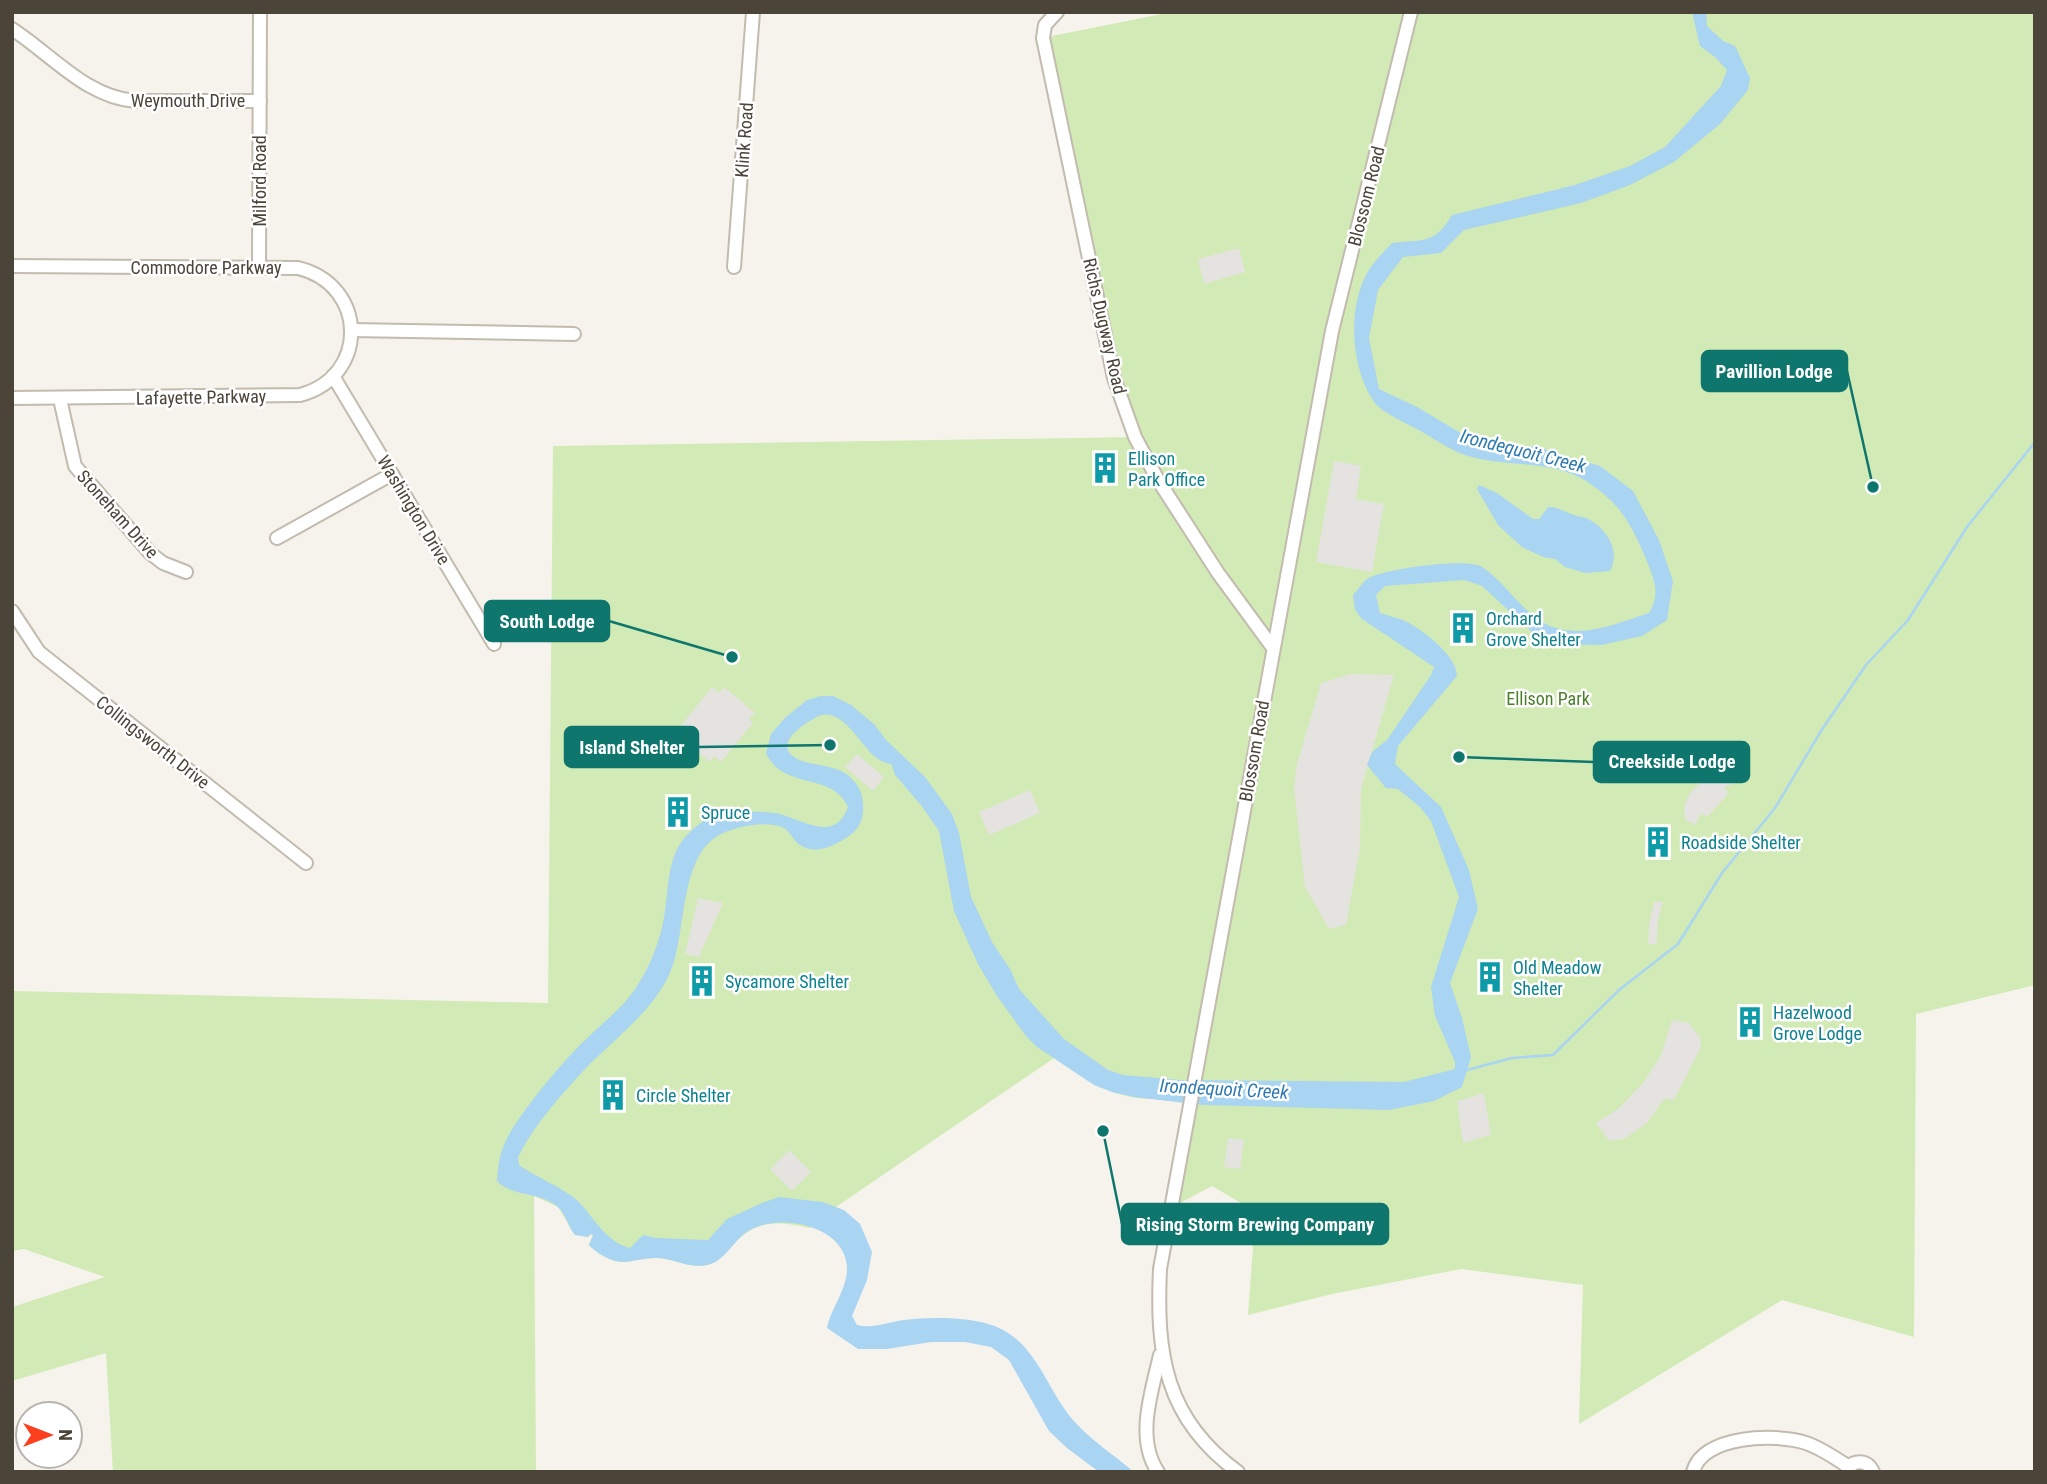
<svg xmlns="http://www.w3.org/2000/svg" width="2047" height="1484" viewBox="0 0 2047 1484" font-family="'Roboto Condensed',sans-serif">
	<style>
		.green { fill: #d2eab5 }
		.parking { fill: #e5e3e0 }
		.water { fill: #a9d4f2 }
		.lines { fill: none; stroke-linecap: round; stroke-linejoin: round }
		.stream { stroke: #a9d4f2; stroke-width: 2.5 }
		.minor-casing { stroke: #c2bbae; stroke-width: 16 }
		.minor { stroke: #fff; stroke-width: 12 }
		.labels { text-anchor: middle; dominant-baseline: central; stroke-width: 5; stroke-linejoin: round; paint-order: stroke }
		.street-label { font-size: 18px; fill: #4b4439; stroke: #fff }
		.culture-label { font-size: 18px; fill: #0d838f; stroke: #fff; text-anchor: start }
		.park-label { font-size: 18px; fill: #4a7f2a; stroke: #fff }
		.water-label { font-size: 19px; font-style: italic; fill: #2e7ab2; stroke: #fff }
		.leader { fill: none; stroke: #0f766e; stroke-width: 2.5 }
		.callout-dot { fill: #0f766e; stroke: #fff; stroke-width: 2.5 }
		.callout { fill: #0f766e; stroke: #0f766e; stroke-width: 2.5 }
		.callout-label { font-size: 19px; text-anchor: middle; font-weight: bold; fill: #fff }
	</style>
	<rect width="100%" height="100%" fill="#f6f3ec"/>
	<path class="green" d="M1172,12H2035V985L1916,1014L1914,1337L1782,1300L1579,1424L1583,1285L1461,1269L1332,1294L1248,1315L1253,1248L1241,1203L1212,1186L1180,1203L1196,1105C1176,1097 1153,1101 1131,1097C1098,1090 1081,1075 1054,1058L836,1207L810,1228C778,1221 755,1219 732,1246C725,1254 717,1263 707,1265C689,1269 672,1257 654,1258C644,1258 631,1262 622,1262C612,1262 596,1253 589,1245L593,1235L590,1234L588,1237L575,1235L558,1207L534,1196L536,1472H113L106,1353L12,1381V1307L105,1277L24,1249L12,1251V991L548,1003L553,446L1138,437L1120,381L1091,231L1047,37Z"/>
	<g class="parking">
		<polygon points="1239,248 1245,272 1204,284 1198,259"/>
		<polygon points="1334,461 1361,466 1356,499 1384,504 1372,572 1316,562"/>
		<polygon points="1350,674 1394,675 1361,789 1360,848 1346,925 1329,929 1305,887 1294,788 1297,764 1321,683"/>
		<polygon points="712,687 719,693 724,687 755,713 749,719 753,723 721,762 714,756 710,762 683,740 688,734 680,727"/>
		<polygon points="857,754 884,777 873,791 845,767"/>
		<polygon points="1750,762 1737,782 1725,787 1728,794 1708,816 1700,814 1696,825 1685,820 1684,807 1690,793 1702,781 1728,765"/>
		<polygon points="1030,790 1040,813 989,835 979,812"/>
		<polygon points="698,898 723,903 699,957 685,954"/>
		<polygon points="1654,902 1663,902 1658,919 1657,944 1648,944 1649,924"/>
		<polygon points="1672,1020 1689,1023 1701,1039 1700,1049 1674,1100 1664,1099 1647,1123 1624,1139 1609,1141 1596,1123 1618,1109 1644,1082 1661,1055"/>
		<polygon points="1484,1093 1491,1135 1463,1143 1457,1101"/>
		<polygon points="1228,1138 1244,1140 1240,1169 1224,1167"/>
		<polygon points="789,1150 811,1172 792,1191 770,1169"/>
	</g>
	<g class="water">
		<path d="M1692,12H1706L1707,26L1723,41L1735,46L1750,78L1748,90L1720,124L1674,162L1630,185L1581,203L1464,230L1441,253L1403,257L1378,290L1369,338L1379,389L1417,407L1459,432L1502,444L1537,447L1600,466L1633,491L1659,540L1673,581L1667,620L1642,636L1601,645L1545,644L1482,586L1464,580L1385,586L1376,595L1380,613C1389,616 1399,618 1407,622C1424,631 1457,656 1457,676L1398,746L1395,764L1441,807L1469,870L1478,909L1450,983L1462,1018L1471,1057L1462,1087L1434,1101L1389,1110L1203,1105L1134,1097L1112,1092L1094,1085L1037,1047L1026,1036L997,996L978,964L954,911L939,831L921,805L895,775L892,765C888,763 882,762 878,759C860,747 842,704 817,717C797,727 768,750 805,762C817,765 830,766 841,771C854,777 863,791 863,804C864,818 860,828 849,836C835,845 817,856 800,845C793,841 790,830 782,827C765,820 730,827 716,837C678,862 687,938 669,975C651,1013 614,1039 585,1069C560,1096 534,1125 518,1157L519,1165C537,1178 567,1189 581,1204C594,1219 609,1244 630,1248L643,1235L656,1238L708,1240L727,1219L762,1203L779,1197L822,1202L844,1210L860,1224L872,1252L867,1280L852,1316L857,1325C874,1329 887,1322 904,1320C929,1317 961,1317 985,1323C1034,1335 1044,1385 1072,1419C1089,1439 1114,1455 1134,1472H1099L1067,1448L1049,1431L1009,1360L991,1347L965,1342H931L887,1349H858L827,1328C831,1308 848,1288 847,1267C845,1227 784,1213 752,1229C734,1237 727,1261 707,1265C689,1269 671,1257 654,1258C644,1258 631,1262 622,1262C612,1262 596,1253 589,1245L593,1235L591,1234L588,1237L575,1235C568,1227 566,1214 558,1207C539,1191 513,1198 497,1181C498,1169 499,1156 504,1145C515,1118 557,1069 578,1047C598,1026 622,1010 637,986C651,965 662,936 665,911C670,877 667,848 698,825C702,822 707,818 711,817C728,812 764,810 780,814C805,821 835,843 848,807C832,771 783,791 766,753L771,734L785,718L807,700L821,696H833L851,705L875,725L886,740L925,777L952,814L959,833L971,897L992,942L1010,969L1019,989L1064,1039L1108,1070L1123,1075L1181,1080L1404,1082L1455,1069V1062L1435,1016L1431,987L1459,897L1431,821L1420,807L1398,789L1386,788L1367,765L1372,752L1387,740L1431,675L1434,667L1362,619L1355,610L1353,595C1358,590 1362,583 1367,579C1382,569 1468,557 1482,567C1507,583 1523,615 1550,626C1583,639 1618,623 1649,613C1661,592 1654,580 1646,559C1631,523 1619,502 1586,481C1553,460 1508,467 1472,457C1455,453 1439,442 1424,433C1412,426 1382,413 1375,403C1350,369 1346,302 1371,267C1377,258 1385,251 1392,243C1424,239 1434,245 1452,215L1575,185L1630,166L1665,147L1721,86L1727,70L1715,57L1700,46Z"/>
		<path d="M1479,485L1497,493L1533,519H1539L1548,507C1558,507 1565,512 1574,515C1580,517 1586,517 1590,520C1609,531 1620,552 1610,571L1585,573L1565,567L1555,559L1543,557L1522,547L1498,525L1477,489Z"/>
	</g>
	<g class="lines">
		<polyline class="stream" points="1467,1070 1512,1058 1553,1055 1619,990 1678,944 1722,873 1775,808 1821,731 1866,665 1908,620 1967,527 2035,442"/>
		<defs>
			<g id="minor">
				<polyline points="1057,12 1045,25 1043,38 1114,378 1135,437 1158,480 1218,573 1273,648"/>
				<path d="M12,29C52,55 86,97 135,101H260"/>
				<path d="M12,266L298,268C368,285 369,377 300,395L12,398"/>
				<polyline points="259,266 260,12"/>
				<polyline points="734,267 753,12"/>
				<polyline points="351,330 574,334"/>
				<polyline points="333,376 494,644"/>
				<polyline points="60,399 75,466 150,553 163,563 186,572"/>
				<polyline points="277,538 392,474"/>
				<polyline points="12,611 39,652 306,863"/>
				<path d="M1158,1472C1135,1438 1152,1391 1160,1355"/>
				<path d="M1238,1472C1165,1419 1156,1354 1160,1269L1332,331L1411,12"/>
				<path d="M1693,1472C1702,1435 1776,1433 1806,1443C1821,1448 1835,1458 1849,1467"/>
				<path d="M1847,1472L1852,1464C1862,1460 1869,1463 1873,1472"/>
			</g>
		</defs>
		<use href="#minor" class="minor-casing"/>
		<use href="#minor" class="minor"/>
	</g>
	<defs>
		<symbol id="building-bare" viewBox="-9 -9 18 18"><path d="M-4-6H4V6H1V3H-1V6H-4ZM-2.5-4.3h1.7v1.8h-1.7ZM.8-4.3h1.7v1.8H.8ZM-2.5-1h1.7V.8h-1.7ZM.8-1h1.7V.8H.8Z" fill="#0f9aa8" stroke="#fff" stroke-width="2.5" paint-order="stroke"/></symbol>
	</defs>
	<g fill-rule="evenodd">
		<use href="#building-bare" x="1083" y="446" width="44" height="44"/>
		<use href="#building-bare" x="1441" y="606" width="44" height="44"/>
		<use href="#building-bare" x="656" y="790" width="44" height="44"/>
		<use href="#building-bare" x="1636" y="820" width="44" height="44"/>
		<use href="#building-bare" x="1468" y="955" width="44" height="44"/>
		<use href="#building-bare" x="680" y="959" width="44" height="44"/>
		<use href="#building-bare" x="1728" y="1000" width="44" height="44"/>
		<use href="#building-bare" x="591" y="1073" width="44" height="44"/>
	</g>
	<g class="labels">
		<g class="street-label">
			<text x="188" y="100">Weymouth Drive</text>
			<text transform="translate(744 140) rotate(-86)">Klink Road</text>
			<text transform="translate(259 181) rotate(-90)">Milford Road</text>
			<text transform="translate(1366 196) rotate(-76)">Blossom Road</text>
			<text x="206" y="267">Commodore Parkway</text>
			<text transform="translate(1105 326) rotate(77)">Richs Dugway Road</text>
			<text transform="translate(201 397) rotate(-1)">Lafayette Parkway</text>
			<text transform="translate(414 510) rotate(59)">Washington Drive</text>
			<text transform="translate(118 514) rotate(48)">Stoneham Drive</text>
			<text transform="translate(153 742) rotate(38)">Collingsworth Drive</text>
			<text transform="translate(1254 751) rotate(-80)">Blossom Road</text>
		</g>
		<g class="culture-label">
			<text x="1128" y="458">Ellison<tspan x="1128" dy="21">Park Office</tspan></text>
			<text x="1486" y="618">Orchard<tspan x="1486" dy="21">Grove Shelter</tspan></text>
			<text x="701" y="812">Spruce</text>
			<text x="1681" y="842">Roadside Shelter</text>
			<text x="1513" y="967">Old Meadow<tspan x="1513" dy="21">Shelter</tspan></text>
			<text x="725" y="981">Sycamore Shelter</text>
			<text x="1773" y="1012">Hazelwood<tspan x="1773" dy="21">Grove Lodge</tspan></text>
			<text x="636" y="1095">Circle Shelter</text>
		</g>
		<g class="park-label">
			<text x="1548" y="698">Ellison Park</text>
		</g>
		<g class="water-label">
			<text transform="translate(1523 451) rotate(14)">Irondequoit Creek</text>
			<text transform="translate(1224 1089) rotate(3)">Irondequoit Creek</text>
		</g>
	</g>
	<path class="leader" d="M1873 487L1847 371M732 657L609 621M830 745L698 747M1459 757L1594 762M1103 1131L1122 1224"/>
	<g class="callout-dot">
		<circle cx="1873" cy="487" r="7"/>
		<circle cx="732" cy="657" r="7"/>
		<circle cx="830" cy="745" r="7"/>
		<circle cx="1459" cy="757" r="7"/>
		<circle cx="1103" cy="1131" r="7"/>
	</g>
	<g class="callout">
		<rect x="1702" y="351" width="145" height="40" rx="7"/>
		<rect x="485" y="601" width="124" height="40" rx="7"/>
		<rect x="565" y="727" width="133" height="40" rx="7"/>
		<rect x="1594" y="742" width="155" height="40" rx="7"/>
		<rect x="1122" y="1204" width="266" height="40" rx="7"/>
	</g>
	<g class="callout-label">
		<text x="1774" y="378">Pavillion Lodge</text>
		<text x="547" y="628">South Lodge</text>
		<text x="632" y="754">Island Shelter</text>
		<text x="1672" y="768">Creekside Lodge</text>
		<text x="1255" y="1231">Rising Storm Brewing Company</text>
	</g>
	<rect width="2047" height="1484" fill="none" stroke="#4b4439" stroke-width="28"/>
	<g transform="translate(49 1435) rotate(90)"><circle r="33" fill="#ffffff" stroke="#b7b4b0" stroke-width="2"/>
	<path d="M0-5L12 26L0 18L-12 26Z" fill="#fc3f1d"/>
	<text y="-10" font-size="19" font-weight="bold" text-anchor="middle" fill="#4b4439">N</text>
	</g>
</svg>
